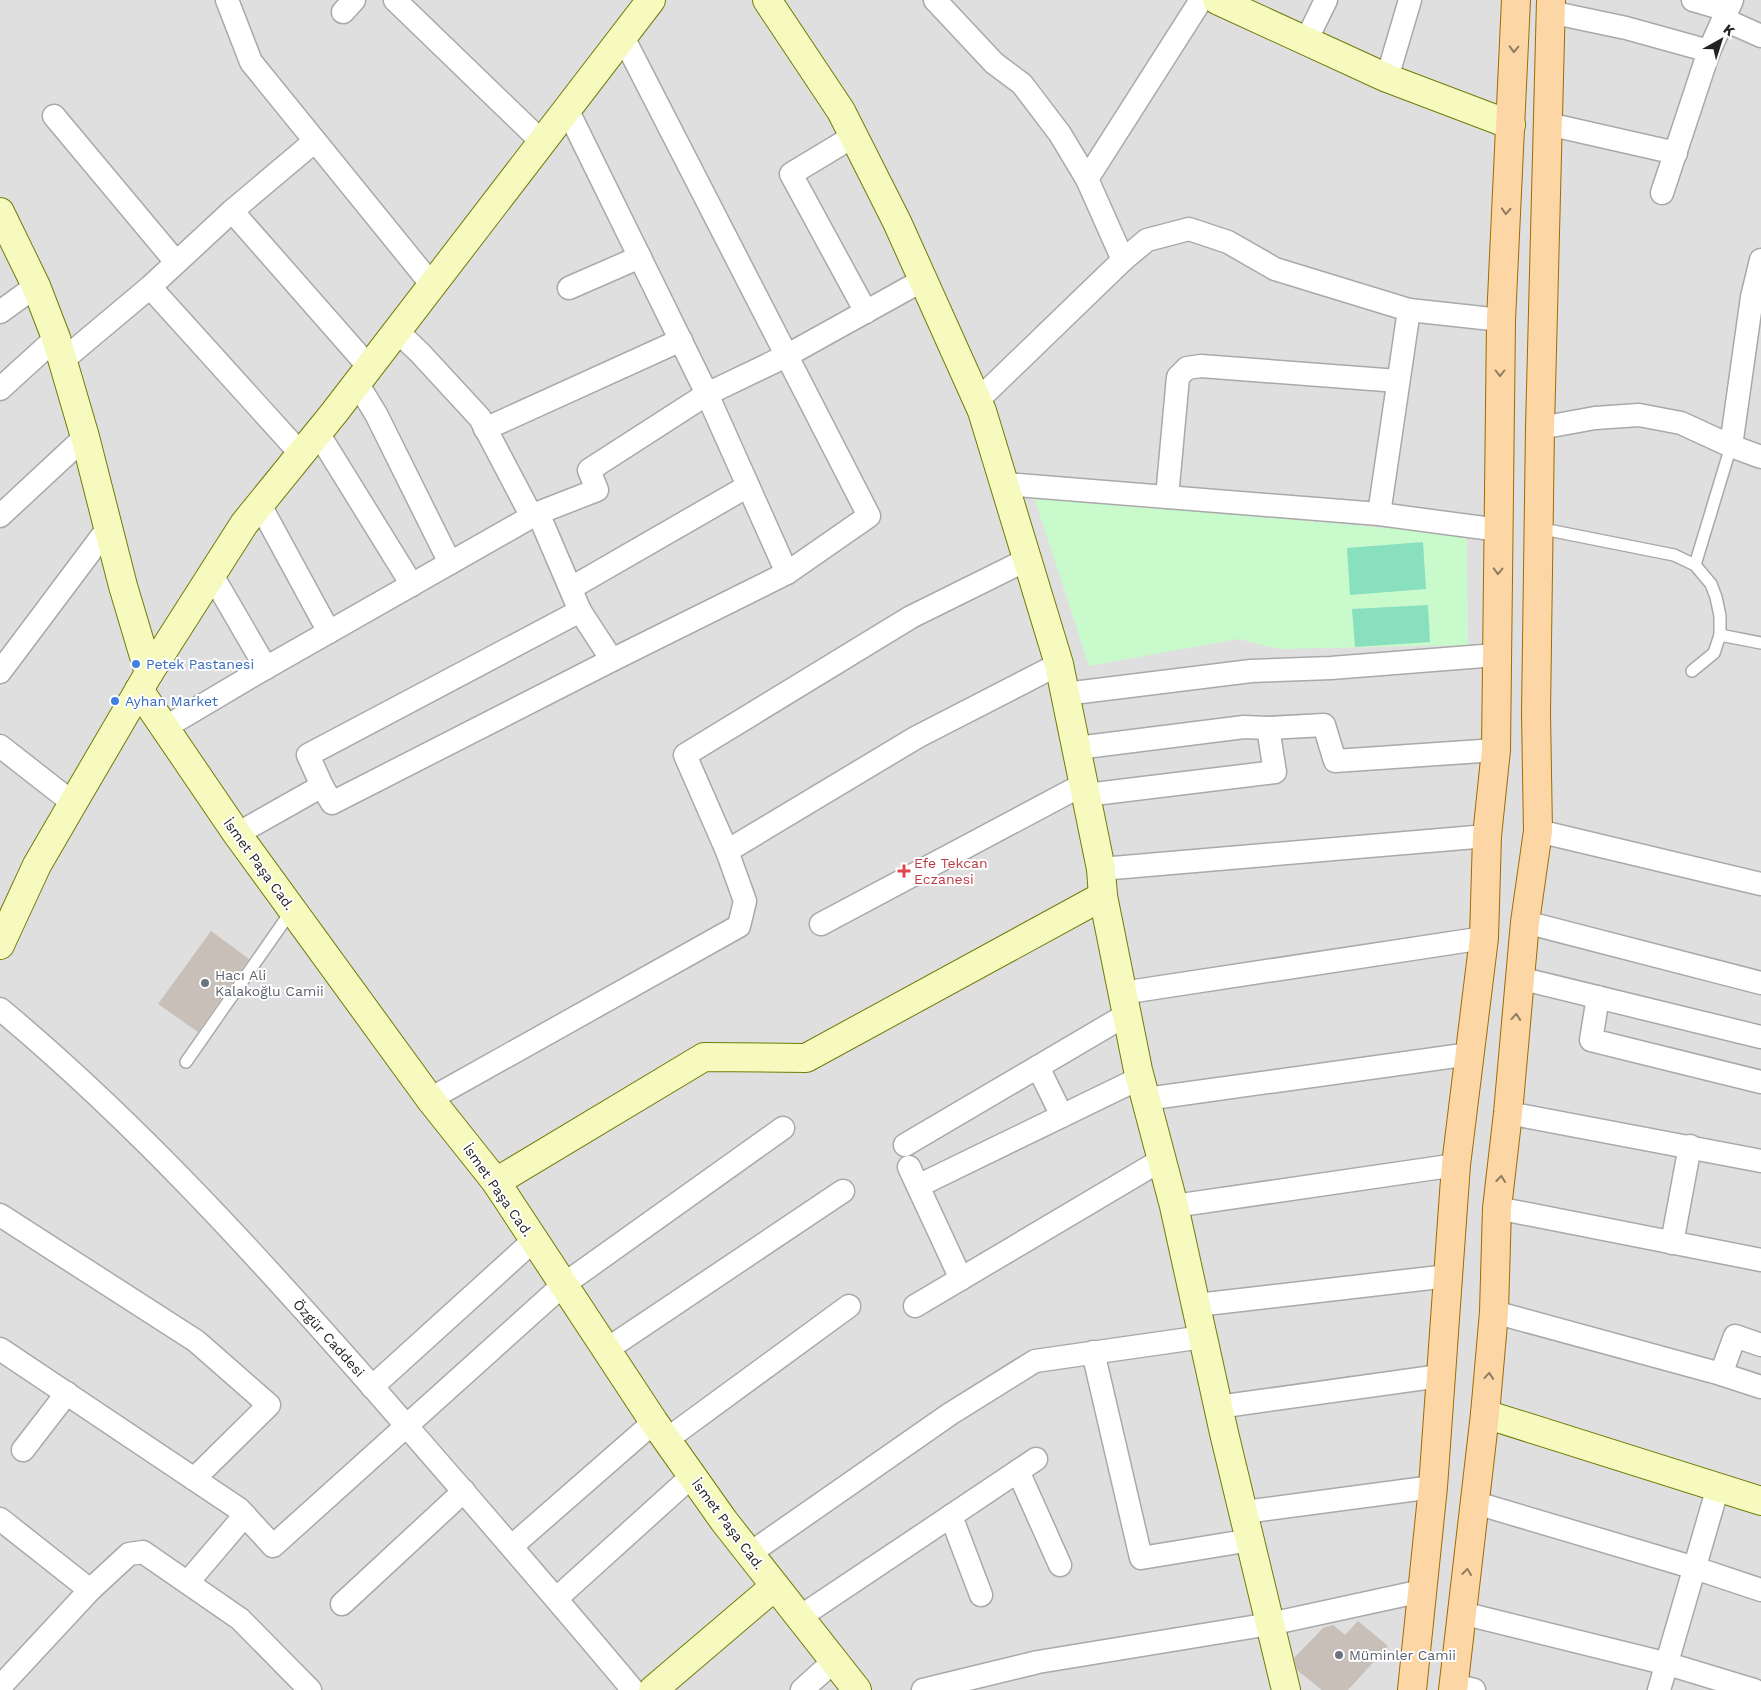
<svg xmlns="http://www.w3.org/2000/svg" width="1761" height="1690" viewBox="0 0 1761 1690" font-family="'Work Sans',sans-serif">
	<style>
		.residential { fill: #e0dfdf }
		.park { fill: #c8facc }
		.pitch { fill: #88e0be }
		.building { fill: #c7bfb8 }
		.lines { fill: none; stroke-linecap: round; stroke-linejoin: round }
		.lane-casing { stroke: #a9a9a9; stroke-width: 14 }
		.street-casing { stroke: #a9a9a9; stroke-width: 25 }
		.secondary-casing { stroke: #707d05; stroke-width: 30 }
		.primary-casing { stroke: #a06b00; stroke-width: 30 }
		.lane { stroke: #fff; stroke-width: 11 }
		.street { stroke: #fff; stroke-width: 22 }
		.secondary { stroke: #f7fabf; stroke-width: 28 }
		.primary { stroke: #fcd6a4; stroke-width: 28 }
		.oneway { stroke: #8f7c63 }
		.shop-dot { fill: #3f7fe0; stroke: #fff; stroke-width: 2 }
		.health-dot { fill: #e0444e; stroke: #fff; stroke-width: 2 }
		.worship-dot { fill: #6b7280; stroke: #fff; stroke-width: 2 }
		.labels { text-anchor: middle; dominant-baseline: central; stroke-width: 4; stroke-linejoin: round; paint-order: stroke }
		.shop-label { font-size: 14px; fill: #366cbe; stroke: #fff; text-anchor: start }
		.health-label { font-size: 14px; fill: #be3a42; stroke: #fff; text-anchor: start }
		.street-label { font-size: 14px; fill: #222; stroke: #fff }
		.worship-label { font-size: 14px; fill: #5b616d; stroke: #fff; text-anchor: start }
	</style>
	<rect width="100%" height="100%" fill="#f2efe9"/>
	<rect class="residential" x="0" y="0" width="1761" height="1690"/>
	<polygon class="park" points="1034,497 1467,535 1468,645 1279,649 1238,639 1089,666"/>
	<g class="pitch">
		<polygon points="1423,542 1426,589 1350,595 1347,548"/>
		<polygon points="1428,605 1430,642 1355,647 1352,609"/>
	</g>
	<g class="building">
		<polygon points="211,931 249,959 198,1032 158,1004"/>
		<polygon points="1358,1621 1388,1646 1348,1690 1322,1690 1297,1670 1294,1658 1323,1628 1333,1625 1345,1635"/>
	</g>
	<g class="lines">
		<defs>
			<g id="lane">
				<polyline points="1538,528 1674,555 1695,565 1711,584 1716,597 1720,616 1720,635 1714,653 1692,671"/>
				<polyline points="1695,565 1731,446"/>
				<polyline points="1720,635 1761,643"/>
				<polyline points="186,1062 292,910"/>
			</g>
			<g id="street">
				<polyline points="227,0 251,62 432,285"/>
				<polyline points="395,0 542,142"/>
				<polyline points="935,0 994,63 1022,84 1060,134 1087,179 1123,260"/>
				<polyline points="1693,0 1727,10"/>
				<polyline points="343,12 354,0"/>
				<polyline points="1550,12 1626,28 1709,51"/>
				<polyline points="1723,19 1761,36"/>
				<polyline points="1306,41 1326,0"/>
				<polyline points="1387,78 1410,0"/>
				<polyline points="567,109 707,394 787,573"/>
				<polyline points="54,116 176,262"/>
				<polyline points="1548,124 1676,153"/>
				<polyline points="854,136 791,174 866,312"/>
				<polyline points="1087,179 1201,0"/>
				<polyline points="1662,193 1709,51 1732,0"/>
				<polyline points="232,211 369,367"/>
				<polyline points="150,287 301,454"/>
				<polyline points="569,288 640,257"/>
				<polyline points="0,312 36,286"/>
				<polyline points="397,331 420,353 480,418 532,517"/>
				<polyline points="63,360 150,287 232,211 315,141"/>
				<polyline points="357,383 376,414 450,563"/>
				<polyline points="0,389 56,338"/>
				<polyline points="977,401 1123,260 1147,240 1189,229 1228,242 1275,269 1409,310 1501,320"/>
				<polyline points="1540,428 1595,418 1639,415 1681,423 1731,446 1761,457"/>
				<polyline points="485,429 681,340"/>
				<polyline points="318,433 412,585"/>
				<polyline points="1731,446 1752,297 1761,260"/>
				<polyline points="1005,484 1379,514 1499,530"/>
				<polyline points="1167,497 1178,377 1187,368 1201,366 1398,381"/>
				<polyline points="260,505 329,632"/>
				<polyline points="538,513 580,611 612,660"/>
				<polyline points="1379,514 1409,310"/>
				<polyline points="0,516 85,437"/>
				<polyline points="212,575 266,668"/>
				<polyline points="571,588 748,486"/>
				<polyline points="580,611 308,755 322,786 332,803 612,660 787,573 869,516 623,37"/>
				<polyline points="0,672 108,528"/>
				<polyline points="1065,694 1251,671 1331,668 1496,655"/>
				<polyline points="164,728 262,670 538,513 597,490 589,470 707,394 786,356 923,280"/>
				<polyline points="0,746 73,803"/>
				<polyline points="1077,748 1244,727 1268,728"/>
				<polyline points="1086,795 1275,772 1268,728 1324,725 1335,761 1496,750"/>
				<polyline points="1538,831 1761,884"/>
				<polyline points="237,834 322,786"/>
				<polyline points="727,851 917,737 1059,664"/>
				<polyline points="1101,869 1487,836"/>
				<polyline points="1525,922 1761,983"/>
				<polyline points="821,924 1084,784"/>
				<polyline points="1519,978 1761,1037"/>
				<polyline points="1122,993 1484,938"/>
				<polyline points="1598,997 1591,1040 1761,1082"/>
				<path d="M0,1009C138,1124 259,1258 377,1392C463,1491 549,1589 633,1690"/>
				<polyline points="1038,1067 1062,1116"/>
				<polyline points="430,1099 739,926 745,901 727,851 685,755 911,617 1028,559"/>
				<polyline points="1146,1099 1470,1054"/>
				<polyline points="1508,1113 1761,1161"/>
				<polyline points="905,1145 1126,1015"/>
				<polyline points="909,1167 961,1279"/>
				<polyline points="918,1186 1140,1078"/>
				<polyline points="1174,1206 1456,1165"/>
				<polyline points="1497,1208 1761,1260"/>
				<polyline points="0,1215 196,1341 269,1405 194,1479"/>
				<polyline points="1672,1243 1690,1146"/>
				<polyline points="1197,1305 1448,1276"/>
				<polyline points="915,1306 1163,1159"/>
				<polyline points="1494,1312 1721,1374 1761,1387"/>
				<polyline points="0,1349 239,1509 273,1546 563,1285 783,1128"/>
				<polyline points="606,1350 843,1191"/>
				<polyline points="1093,1352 1141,1558 1251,1540"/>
				<polyline points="1721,1374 1735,1336 1761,1345"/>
				<polyline points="372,1387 534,1240"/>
				<polyline points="1218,1407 1440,1376"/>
				<polyline points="666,1440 849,1306"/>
				<polyline points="23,1450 67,1393"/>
				<polyline points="1018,1471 1060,1565"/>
				<polyline points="1476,1503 1695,1568 1761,1590"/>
				<polyline points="1244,1512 1433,1487"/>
				<polyline points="951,1516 981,1595"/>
				<polyline points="0,1519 90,1590"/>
				<polyline points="512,1546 654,1422"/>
				<polyline points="749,1554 950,1414 1035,1361 1203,1337"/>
				<polyline points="188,1582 245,1515"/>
				<polyline points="557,1598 692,1476"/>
				<polyline points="342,1604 464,1491"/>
				<polyline points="1462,1613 1668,1664 1754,1690"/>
				<polyline points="800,1617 1036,1459"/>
				<polyline points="1454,1685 1474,1690"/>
				<polyline points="0,1687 90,1590 129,1554 143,1552 240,1619 310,1690"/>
				<polyline points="802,1690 834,1661"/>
				<polyline points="923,1690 1038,1662 1270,1624 1422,1591"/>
				<polyline points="1659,1690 1718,1487"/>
			</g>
			<g id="secondary">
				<polyline points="767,0 841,111 897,222 982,411 1059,664 1101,869 1103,896 1138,1070 1174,1206 1224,1433 1286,1690"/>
				<polyline points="1217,0 1387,78 1511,125"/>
				<polyline points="0,212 36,286 56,338 85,437 123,586 149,673"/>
				<polyline points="139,690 237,834 430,1099 496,1182 654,1422 724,1521 857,1690"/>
				<polyline points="0,945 37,865 73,803 149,673 244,524 334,413 651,0"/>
				<polyline points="496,1182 704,1057 806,1058 1103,896"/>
				<polyline points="1485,1414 1761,1501"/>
				<polyline points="653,1690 775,1586"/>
			</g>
			<g id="primary">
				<polyline points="1412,1690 1433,1487 1456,1165 1484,938 1487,836 1496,750 1501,320 1516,0"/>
				<polyline points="1453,1690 1485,1414 1494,1312 1497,1208 1508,1113 1525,922 1538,831 1536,714 1540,428 1551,0"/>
			</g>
		</defs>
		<use href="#lane" class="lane-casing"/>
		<use href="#street" class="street-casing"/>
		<use href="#secondary" class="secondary-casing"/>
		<use href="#primary" class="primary-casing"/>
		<use href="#lane" class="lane"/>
		<use href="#street" class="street"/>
		<use href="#secondary" class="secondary"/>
		<use href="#primary" class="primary"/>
	</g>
	<defs><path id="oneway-chevron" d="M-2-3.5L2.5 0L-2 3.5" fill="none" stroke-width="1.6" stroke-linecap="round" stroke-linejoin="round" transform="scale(1.25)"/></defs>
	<g class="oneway">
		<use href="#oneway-chevron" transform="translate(1514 49) rotate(92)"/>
		<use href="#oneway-chevron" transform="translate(1506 211) rotate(93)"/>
		<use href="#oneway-chevron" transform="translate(1500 373) rotate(90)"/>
		<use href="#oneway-chevron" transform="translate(1498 571) rotate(91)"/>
		<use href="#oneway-chevron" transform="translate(1516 1017) rotate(-85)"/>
		<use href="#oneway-chevron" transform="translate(1501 1179) rotate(-84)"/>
		<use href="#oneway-chevron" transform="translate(1489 1376) rotate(-85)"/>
		<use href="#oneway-chevron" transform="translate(1467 1572) rotate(-83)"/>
	</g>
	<g class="shop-dot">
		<circle cx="136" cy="664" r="5"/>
		<circle cx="115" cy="701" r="5"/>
	</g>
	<path class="health-dot" d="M901.5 863.5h5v5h5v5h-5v5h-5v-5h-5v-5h5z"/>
	<g class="worship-dot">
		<circle cx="205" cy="983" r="5"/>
		<circle cx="1339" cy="1655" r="5"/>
	</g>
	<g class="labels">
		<g class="shop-label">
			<text x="146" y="664">Petek Pastanesi</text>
			<text x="125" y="701">Ayhan Market</text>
		</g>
		<g class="health-label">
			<text x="914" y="863">Efe Tekcan<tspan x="914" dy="16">Eczanesi</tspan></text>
		</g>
		<g class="street-label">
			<text transform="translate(259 864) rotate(54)">İsmet Paşa Cad.</text>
			<text transform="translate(498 1190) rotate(55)">İsmet Paşa Cad.</text>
			<text transform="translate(329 1338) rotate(48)">Özgür Caddesi</text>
			<text transform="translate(728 1524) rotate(53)">İsmet Paşa Cad.</text>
		</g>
		<g class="worship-label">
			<text x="215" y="975">Hacı Ali<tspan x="215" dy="16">Kalakoğlu Camii</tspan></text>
			<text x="1349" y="1655">Müminler Camii</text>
		</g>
	</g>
	<g transform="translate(1721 40) rotate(39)" stroke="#ffffff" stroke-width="4" paint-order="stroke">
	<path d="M0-4L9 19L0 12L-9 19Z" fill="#222222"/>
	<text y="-8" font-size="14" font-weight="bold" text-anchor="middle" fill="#222222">K</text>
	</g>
</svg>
